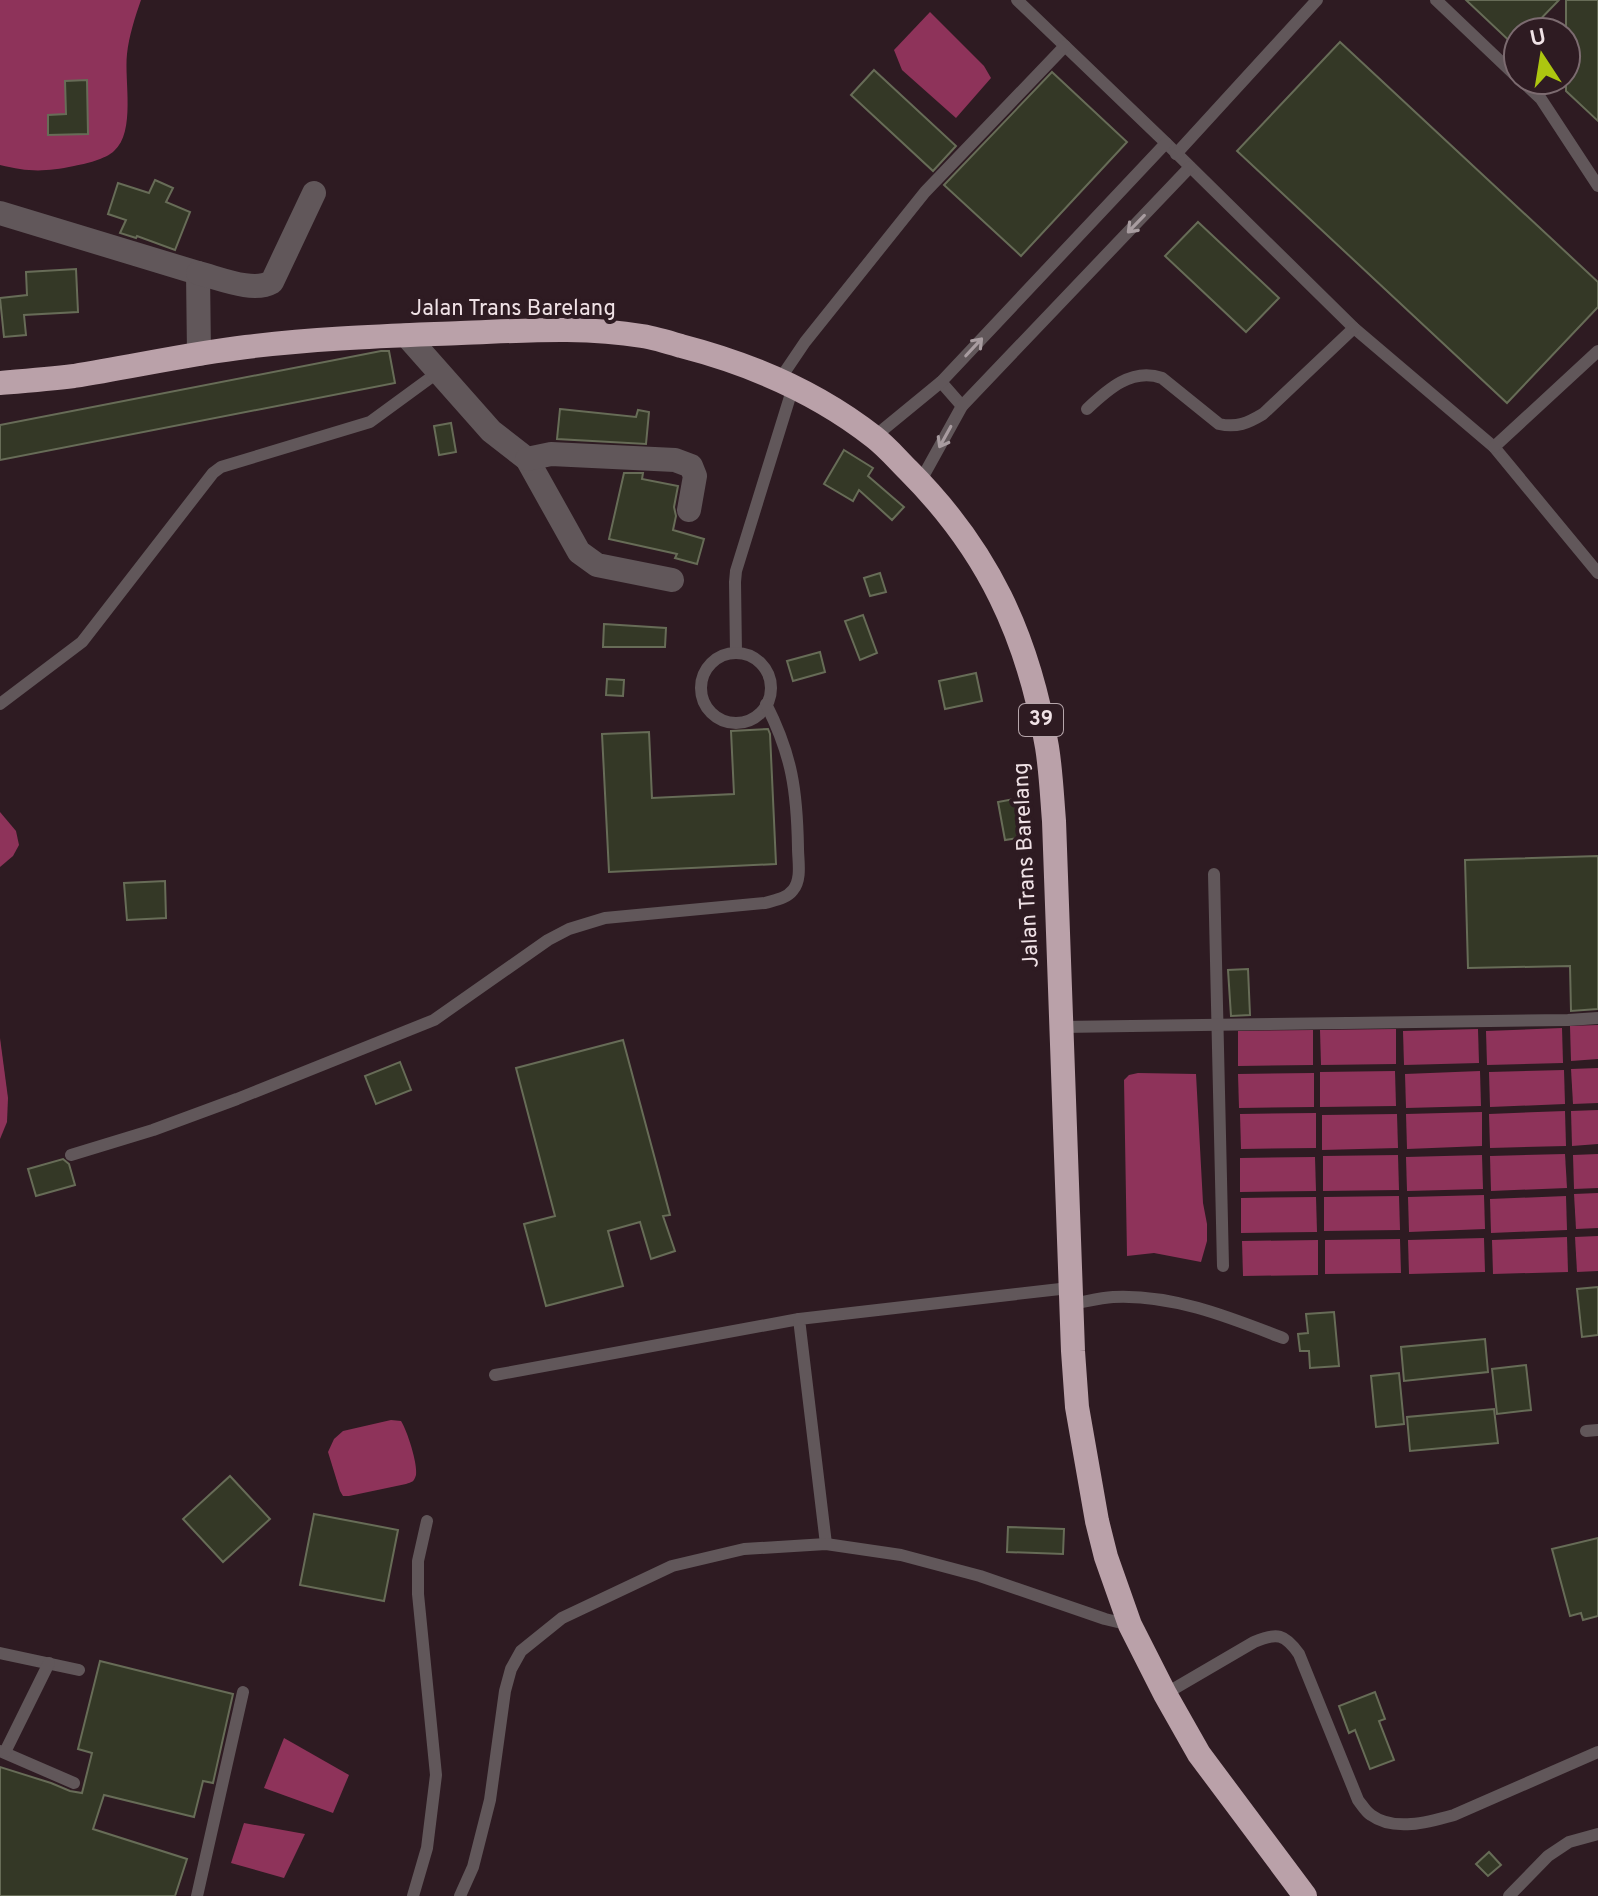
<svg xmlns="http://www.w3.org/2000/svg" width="1598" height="1896" viewBox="0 0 1598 1896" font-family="Overpass,sans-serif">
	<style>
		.water { fill: #8e335a }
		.building { fill: #343826; stroke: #676c57; stroke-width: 2 }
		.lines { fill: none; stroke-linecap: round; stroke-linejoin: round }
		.lane { stroke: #61575a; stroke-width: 12 }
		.street { stroke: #61575a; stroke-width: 24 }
		.highway { stroke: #baa1a9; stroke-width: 24 }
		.oneway { stroke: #a89ca0 }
		.labels { text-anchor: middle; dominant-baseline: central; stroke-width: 8; stroke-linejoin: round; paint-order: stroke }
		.shield { fill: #2e1b22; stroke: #b6a6ab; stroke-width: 2 }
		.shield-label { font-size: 20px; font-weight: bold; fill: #f0e2e6 }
		.street-label { font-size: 22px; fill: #f0e2e6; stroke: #2e1b22 }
	</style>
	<rect width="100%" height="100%" fill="#2e1b22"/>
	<g class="water">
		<path d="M0,0H141C135,17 129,36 127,54C124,80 136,132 114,151C106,159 85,164 74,166C45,172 28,172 0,165Z"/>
		<polygon points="930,12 984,66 991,78 956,118 902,70 894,50"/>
		<polygon points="0,812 16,831 19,845 13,856 0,867"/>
		<polygon points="1598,1025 1598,1059 1571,1061 1570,1026"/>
		<polygon points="1562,1028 1563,1063 1487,1065 1486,1031"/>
		<polygon points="1396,1029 1396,1064 1321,1065 1320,1030"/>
		<polygon points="1478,1029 1479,1063 1404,1065 1403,1031"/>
		<polygon points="1313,1030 1313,1065 1238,1066 1238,1031"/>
		<polygon points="0,1038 8,1098 7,1122 0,1139"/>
		<polygon points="1598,1068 1598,1103 1573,1104 1571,1069"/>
		<polygon points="1564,1070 1565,1104 1490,1107 1489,1072"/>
		<polygon points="1395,1071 1396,1106 1320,1107 1320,1072"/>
		<polygon points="1480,1071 1481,1106 1406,1108 1405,1074"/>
		<polygon points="1138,1073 1196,1074 1203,1203 1207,1224 1207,1241 1201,1262 1154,1253 1127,1256 1124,1080 1129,1075"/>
		<polygon points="1314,1073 1314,1107 1239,1108 1238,1074"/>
		<polygon points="1598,1110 1598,1144 1572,1146 1571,1111"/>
		<polygon points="1565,1111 1566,1146 1490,1148 1489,1114"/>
		<polygon points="1482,1112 1482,1146 1407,1149 1406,1114"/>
		<polygon points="1316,1113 1316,1148 1241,1149 1240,1114"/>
		<polygon points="1397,1114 1398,1148 1322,1150 1322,1115"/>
		<polygon points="1565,1154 1567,1188 1491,1191 1490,1156"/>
		<polygon points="1598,1154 1598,1188 1574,1189 1573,1155"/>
		<polygon points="1398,1155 1399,1190 1323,1191 1323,1156"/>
		<polygon points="1482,1155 1483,1189 1407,1191 1406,1157"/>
		<polygon points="1315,1157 1316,1191 1240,1192 1240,1158"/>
		<polygon points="1598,1193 1598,1228 1576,1229 1574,1194"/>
		<polygon points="1484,1195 1485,1229 1409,1232 1408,1197"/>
		<polygon points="1399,1196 1400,1230 1324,1231 1324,1197"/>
		<polygon points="1566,1196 1567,1230 1491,1233 1490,1199"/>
		<polygon points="1316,1197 1317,1232 1241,1233 1241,1198"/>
		<polygon points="1598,1236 1598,1271 1577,1272 1575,1237"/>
		<polygon points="1567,1237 1568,1272 1493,1274 1492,1240"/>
		<polygon points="1484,1238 1485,1272 1409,1274 1408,1240"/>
		<polygon points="1400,1239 1401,1273 1325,1274 1325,1240"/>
		<polygon points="1318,1240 1318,1275 1243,1276 1242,1241"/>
		<path d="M391,1420L401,1421C407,1430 418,1464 416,1475C414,1482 412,1482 406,1484L349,1496H343L340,1491L328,1452L334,1439L343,1431Z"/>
		<polygon points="284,1738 349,1775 333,1813 264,1788"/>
		<polygon points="244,1823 305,1834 284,1878 231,1863"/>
	</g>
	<g class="building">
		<polygon points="1466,0 1559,0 1528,32 1518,32 1518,49"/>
		<polygon points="1566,0 1598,0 1598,121 1566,91"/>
		<polygon points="1340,42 1598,282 1598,307 1507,403 1237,151"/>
		<polygon points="874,70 956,146 933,171 851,95"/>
		<polygon points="1052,72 1127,142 1021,256 944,185"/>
		<polygon points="87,80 88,134 48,135 48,115 66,114 65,81"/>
		<polygon points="155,180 173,188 166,202 190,212 175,250 137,236 136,238 120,233 126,220 108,214 118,183 149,193"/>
		<polygon points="1198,222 1279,298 1246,332 1165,256"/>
		<polygon points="76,269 78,312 24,315 26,335 4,337 0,298 27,295 26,272"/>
		<polygon points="381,351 389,351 395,383 0,460 0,425"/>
		<polygon points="560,409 636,417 638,410 649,412 646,444 557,439"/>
		<polygon points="451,423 456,452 439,455 434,426"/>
		<polygon points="844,450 873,468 868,476 904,507 892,520 859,490 853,501 824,484"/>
		<polygon points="624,473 643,473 642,479 678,486 674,507 676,516 673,530 704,539 697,564 675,558 677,554 609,539"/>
		<polygon points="880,573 886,592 870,596 864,578"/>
		<polygon points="863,615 877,653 860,660 845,621"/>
		<polygon points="604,624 666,628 665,647 603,647"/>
		<polygon points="820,652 825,672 793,681 787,661"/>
		<polygon points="976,673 982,701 945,709 939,681"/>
		<polygon points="607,679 624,680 623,696 606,695"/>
		<polygon points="768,729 770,734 776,864 609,872 602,734 649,732 652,798 734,794 731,731"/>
		<polygon points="1025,797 1032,836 1005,840 998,802"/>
		<polygon points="1598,856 1598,1009 1571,1011 1570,966 1468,968 1465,860"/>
		<polygon points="165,881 166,918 127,920 124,883"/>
		<polygon points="1248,969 1250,1015 1231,1016 1228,970"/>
		<polygon points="623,1040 670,1215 663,1216 675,1251 651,1259 640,1222 608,1231 623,1286 546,1306 524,1224 555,1216 516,1068"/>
		<polygon points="400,1062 411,1090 376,1104 365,1076"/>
		<polygon points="63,1159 69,1164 75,1185 36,1196 28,1169"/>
		<polygon points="1598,1287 1598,1335 1582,1337 1577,1289"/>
		<polygon points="1334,1312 1339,1366 1310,1368 1309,1351 1300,1351 1298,1334 1308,1333 1306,1314"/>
		<polygon points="1485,1339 1488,1372 1404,1381 1401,1347"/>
		<polygon points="1526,1365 1531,1410 1497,1414 1492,1369"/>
		<polygon points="1399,1373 1404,1424 1376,1427 1371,1376"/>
		<polygon points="1494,1409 1498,1443 1410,1451 1407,1417"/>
		<polygon points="230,1476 270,1519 223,1562 183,1519"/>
		<polygon points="314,1514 398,1530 384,1601 300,1585"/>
		<polygon points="1008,1527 1064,1529 1063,1554 1007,1552"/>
		<polygon points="1598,1538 1598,1616 1583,1620 1581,1613 1570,1616 1552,1549"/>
		<polygon points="100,1661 233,1694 213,1783 203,1781 194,1817 104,1795 93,1829 187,1859 175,1896 0,1896 0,1767 51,1783 70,1791 82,1793 92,1753 78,1749"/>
		<polygon points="1375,1692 1385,1719 1379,1721 1394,1760 1370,1769 1355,1730 1349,1733 1339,1706"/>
		<polygon points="1489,1852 1501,1865 1488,1876 1476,1864"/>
	</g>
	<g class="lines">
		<g class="lane">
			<polyline points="1017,0 1166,143 1354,328 1494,447 1598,573"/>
			<polyline points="1436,0 1518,78"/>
			<polyline points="1521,80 1541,99 1598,186"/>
			<polyline points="1176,154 1317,0"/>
			<polyline points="780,379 805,342 925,192 1065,46"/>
			<polyline points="941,382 962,406"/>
			<path d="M1087,409C1107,390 1132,367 1162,378L1219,424C1237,428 1248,423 1263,414L1354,328"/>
			<polyline points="874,437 941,382 1166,143"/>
			<polyline points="1494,447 1598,351"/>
			<polyline points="920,482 962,406 1190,167"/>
			<polyline points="736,653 735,582 736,571 793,387"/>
			<circle cx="736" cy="688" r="35"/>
			<polyline points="0,704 82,642 213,473 221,467 370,422 437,373"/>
			<polyline points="1214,874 1223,1266"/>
			<polyline points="1061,1027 1568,1020 1598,1018"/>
			<path d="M71,1155L153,1130L237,1099L434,1020L548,940L569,929L605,918L765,903C775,900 786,899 793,890C802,879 798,861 798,848C797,791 792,755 766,704"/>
			<path d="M1070,1304C1084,1302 1099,1298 1113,1297C1172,1294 1229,1317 1283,1338"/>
			<polyline points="495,1375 799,1319"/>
			<polyline points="1586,1431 1598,1430"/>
			<polyline points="826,1544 799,1319 1069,1288"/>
			<polyline points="0,1653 79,1670"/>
			<path d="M1165,1694L1254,1642C1277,1632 1285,1634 1299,1654L1358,1800C1362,1805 1366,1812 1371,1815C1394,1832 1429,1822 1454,1815L1598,1752"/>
			<polyline points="0,1751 74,1783"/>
			<polyline points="5,1752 49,1663"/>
			<polyline points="197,1896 243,1692"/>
			<polyline points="413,1896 427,1848 436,1775 418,1594 418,1561 427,1521"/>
			<polyline points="460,1896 473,1867 490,1800 505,1691 511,1669 521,1651 562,1618 672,1566 744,1549 826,1544 901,1555 980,1576 1105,1619 1130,1625"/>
			<polyline points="1509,1896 1548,1856 1569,1842 1598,1834"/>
		</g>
		<g class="street">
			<polyline points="0,213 198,273 199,354"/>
			<path d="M198,273C219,278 253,293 272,282L314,193"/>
			<polyline points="406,335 491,431 527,459 579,552 597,565 672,580"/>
			<polyline points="527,459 551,454 675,460 691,466 695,476 689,510"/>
		</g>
		<path class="highway" d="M0,383C24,381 49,379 74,376C131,367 188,354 246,347C318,338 389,336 461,333C521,331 583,326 642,336C655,338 668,342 681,346C751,364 818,393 874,437C887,447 897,459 908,470C988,550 1028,636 1047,747C1051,772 1052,797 1054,821L1073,1351L1077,1407L1097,1521L1106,1557L1130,1625L1165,1694L1199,1754L1305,1896"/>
	</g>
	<defs><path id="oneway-shaft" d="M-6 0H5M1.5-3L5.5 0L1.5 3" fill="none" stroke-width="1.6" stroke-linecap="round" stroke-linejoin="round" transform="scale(2)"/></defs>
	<g class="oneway">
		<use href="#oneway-shaft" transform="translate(1136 224) rotate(134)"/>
		<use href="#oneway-shaft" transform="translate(974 347) rotate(-47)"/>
		<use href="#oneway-shaft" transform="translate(945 437) rotate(119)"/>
	</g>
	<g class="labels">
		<rect class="shield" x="1019" y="704" width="44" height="32" rx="6"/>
		<g class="shield-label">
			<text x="1041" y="720">39</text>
		</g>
		<g class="street-label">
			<text x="513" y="309">Jalan Trans Barelang</text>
			<text transform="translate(1027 865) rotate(-93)">Jalan Trans Barelang</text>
		</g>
	</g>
	<g transform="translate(1542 56) rotate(348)"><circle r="38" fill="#2e1b22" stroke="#7c6b70" stroke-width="2"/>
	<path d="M0-6L14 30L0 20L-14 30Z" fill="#adc610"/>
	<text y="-12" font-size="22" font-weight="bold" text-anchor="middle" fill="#f0e2e6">U</text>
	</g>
</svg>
